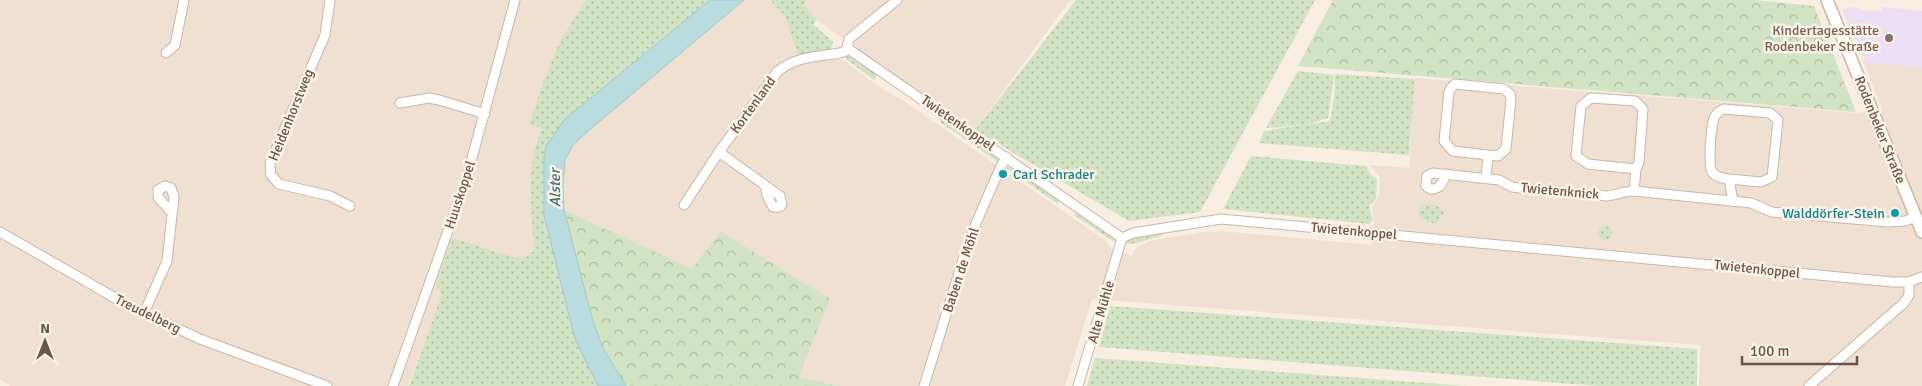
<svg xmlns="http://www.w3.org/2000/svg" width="1922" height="386" viewBox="0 0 1922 386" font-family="Signika,sans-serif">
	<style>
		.residential { fill: #efe0d1 }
		.education { fill: #ebdff4 }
		.green { fill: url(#green-dots) }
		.forest { fill: url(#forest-crowns) }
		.water { fill: #b9dcdf; stroke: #a1cbcf }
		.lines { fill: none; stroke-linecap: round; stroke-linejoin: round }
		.stream { stroke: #a1cbcf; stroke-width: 2.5 }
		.street-casing { stroke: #c7b6ab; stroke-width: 11 }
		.secondary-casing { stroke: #ccb7ab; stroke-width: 14 }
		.street { stroke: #fff; stroke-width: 9 }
		.secondary { stroke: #fff; stroke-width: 11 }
		.education-dot { fill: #8d6e63; stroke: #fcf3e7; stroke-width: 2 }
		.culture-dot { fill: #0f9aa8; stroke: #fcf3e7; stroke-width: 2 }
		.labels { text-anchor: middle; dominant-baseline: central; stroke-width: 5; stroke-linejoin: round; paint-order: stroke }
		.education-label { font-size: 14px; fill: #785e54; stroke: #fcf3e7; text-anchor: end }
		.street-label { font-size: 14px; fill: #6c554c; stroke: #fcf3e7 }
		.culture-label { font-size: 14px; fill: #0d838f; stroke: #fcf3e7; text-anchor: start }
		.water-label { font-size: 15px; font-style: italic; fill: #467277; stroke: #fcf3e7 }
	</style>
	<defs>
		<pattern id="green-dots" width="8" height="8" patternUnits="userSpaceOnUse" patternTransform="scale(1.25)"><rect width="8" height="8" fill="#d2e4c3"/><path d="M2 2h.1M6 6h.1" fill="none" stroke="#aebca1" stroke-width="1.8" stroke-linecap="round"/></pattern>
		<pattern id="forest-crowns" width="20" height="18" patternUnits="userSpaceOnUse" patternTransform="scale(1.25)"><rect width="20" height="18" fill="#d2e4c3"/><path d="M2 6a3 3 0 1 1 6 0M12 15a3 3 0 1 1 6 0" fill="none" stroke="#aebca1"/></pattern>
	</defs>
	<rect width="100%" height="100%" fill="#f8eee2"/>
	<g class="residential">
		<polygon points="0,0 586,0 560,41 544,80 530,125 542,128 536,141 532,192 534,251 520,259 443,294 408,386 11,386 0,379"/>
		<polygon points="744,0 770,0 785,16 799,56 824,50 827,60 842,59 875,84 905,102 1106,241 1110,248 1132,256 1136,248 1150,241 1204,232 1221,231 1371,245 1374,219 1372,207 1379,195 1380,177 1370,165 1409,168 1415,78 1858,113 1882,109 1862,59 1922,65 1922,386 1699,386 1701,345 1092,299 1065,386 839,386 799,377 802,367 830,299 721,233 692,269 564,210 563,185 565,160 573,145"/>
		<polygon points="807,0 1070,0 975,130 817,20 804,5"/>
	</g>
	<polygon class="education" points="1850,7 1860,8 1860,10 1881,12 1882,7 1922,11 1922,68 1867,63 1842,10"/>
	<g class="green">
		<path d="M586,0H744L573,145L565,160L563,185L564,210L692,269L721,232L830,299L802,367L799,377L839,386H409L442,294L436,285L452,238L520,259L534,251C532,212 525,165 542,128L529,125L544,80L560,41Z"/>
		<polygon points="770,0 807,0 804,5 817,20 813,24 833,42 831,49 799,57 785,16"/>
		<polygon points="1076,0 1315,0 1200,212 1129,221 975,130"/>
		<polygon points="849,54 878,73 874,80 846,59 845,55"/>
		<polygon points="1298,71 1334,75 1328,118 1304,125 1266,128"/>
		<polygon points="1335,74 1415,79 1409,155 1259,143 1264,131 1330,121 1334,99"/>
		<polygon points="942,118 999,157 998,162 940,122"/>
		<polygon points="1251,156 1366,166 1370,174 1377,179 1376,199 1369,206 1373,220 1369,224 1223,209"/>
		<polygon points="1013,167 1061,199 1058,204 1006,168"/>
		<polygon points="1430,204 1439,207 1444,213 1436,224 1419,218 1419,205"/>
		<polygon points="1077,211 1114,237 1116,243 1074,215"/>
		<circle cx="1605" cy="233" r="7"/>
		<path d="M1161,231L1162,236C1148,238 1138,245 1125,244C1131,234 1149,233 1161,231Z"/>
		<polygon points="1110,306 1697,349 1697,386 1598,386 1099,347"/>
		<polygon points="1095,358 1467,386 1087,386"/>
	</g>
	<g class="forest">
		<polygon points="1333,0 1754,0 1814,6 1856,112 1298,66"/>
		<polygon points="564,210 692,269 721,232 830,299 802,367 799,377 835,386 626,386 602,346 593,321"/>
	</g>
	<polygon class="water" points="710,0 744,0 588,131 573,145 565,160 563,185 564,210 593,321 602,346 626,386 598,386 575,339 544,215 544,158 546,146 565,119"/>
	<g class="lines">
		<g class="stream">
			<polyline points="858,50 878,64"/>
			<polyline points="887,70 907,84"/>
		</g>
		<defs>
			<g id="street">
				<polyline points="330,0 325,35 270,163 271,175 279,184 330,196 350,206"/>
				<polyline points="897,0 849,39 847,48 1122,238 1133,233 1221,219 1893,282 1909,282 1922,277"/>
				<polyline points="166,53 175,45 184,0"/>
				<polyline points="400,103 429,98 439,100 485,114"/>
				<polyline points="719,152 780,196 782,204 780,207 773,207 767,195 765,185"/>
				<path d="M1446,175C1442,183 1440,190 1430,189L1426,186L1427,176L1433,173L1499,180L1512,187L1520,188L1607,196C1617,195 1625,191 1634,191L1751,203L1772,212L1888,222L1905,221L1916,217"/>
				<polyline points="1486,178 1488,155 1498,156 1506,149 1511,99 1510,94 1504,89 1455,84 1451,88 1449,92 1444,141 1453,151 1488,155"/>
				<path d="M1729,179C1723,178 1716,178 1712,172C1708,165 1711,123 1715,116C1717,113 1720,110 1724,109L1770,113L1778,120L1772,177L1761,182L1729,179L1733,201"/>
				<polyline points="1634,191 1636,169 1639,162 1643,109 1635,101 1591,98 1581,106 1576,156 1588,164 1636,169"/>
				<path d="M684,205L719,152L777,72C791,60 808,57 826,55C834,54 842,54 849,49"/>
				<polyline points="0,232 129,306 200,339 327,386"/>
				<polyline points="144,313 167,261 174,197 171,188 165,186 158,190 158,197 172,213"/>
				<polyline points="393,386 466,180 515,0"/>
				<polyline points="924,386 966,250 976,223 1001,166 1007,157"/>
				<polyline points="1078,386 1122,238"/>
				<polyline points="1809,386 1905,302 1909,295 1909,282"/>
			</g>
			<polyline id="secondary" points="1827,0 1922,232"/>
		</defs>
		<use href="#street" class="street-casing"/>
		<use href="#secondary" class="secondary-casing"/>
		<use href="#street" class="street"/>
		<use href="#secondary" class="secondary"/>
	</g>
	<circle class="education-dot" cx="1889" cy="38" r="5"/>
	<g class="culture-dot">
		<circle cx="1003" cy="174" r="5"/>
		<circle cx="1895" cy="213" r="5"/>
	</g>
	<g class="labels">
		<g class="education-label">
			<text x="1879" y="30">Kindertagesstätte<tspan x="1879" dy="16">Rodenbeker Straße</tspan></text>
		</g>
		<g class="street-label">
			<text transform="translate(753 105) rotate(-54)">Kortenland</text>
			<text transform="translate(291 115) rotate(-68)">Heidenhorstweg</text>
			<text transform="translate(958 123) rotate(35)">Twietenkoppel</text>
			<text transform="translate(1880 130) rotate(68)">Rodenbeker Straße</text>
			<text transform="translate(1560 191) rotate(5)">Twietenknick</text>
			<text transform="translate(460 195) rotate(-72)">Huuskoppel</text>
			<text transform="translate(1354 231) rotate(5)">Twietenkoppel</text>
			<text transform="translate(1757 269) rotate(6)">Twietenkoppel</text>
			<text transform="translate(961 270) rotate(-72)">Baben de Möhl</text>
			<text transform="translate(1101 312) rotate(-74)">Alte Mühle</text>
			<text transform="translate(148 314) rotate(26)">Treudelberg</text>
		</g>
		<g class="culture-label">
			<text x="1013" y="174">Carl Schrader</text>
			<text x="1885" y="213" text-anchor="end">Walddörfer-Stein</text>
		</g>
		<g class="water-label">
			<text transform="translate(555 188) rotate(-91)">Alster</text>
		</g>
	</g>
	<g transform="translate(45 341)" stroke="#fcf3e7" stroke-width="4" paint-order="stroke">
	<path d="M0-4L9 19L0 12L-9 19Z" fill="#6c554c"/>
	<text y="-8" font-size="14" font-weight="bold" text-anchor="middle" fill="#6c554c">N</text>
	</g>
	<path d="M1742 356v8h115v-8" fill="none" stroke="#6c554c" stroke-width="2.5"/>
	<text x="1750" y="356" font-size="15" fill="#6c554c" stroke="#fcf3e7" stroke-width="4" paint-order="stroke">100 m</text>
</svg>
